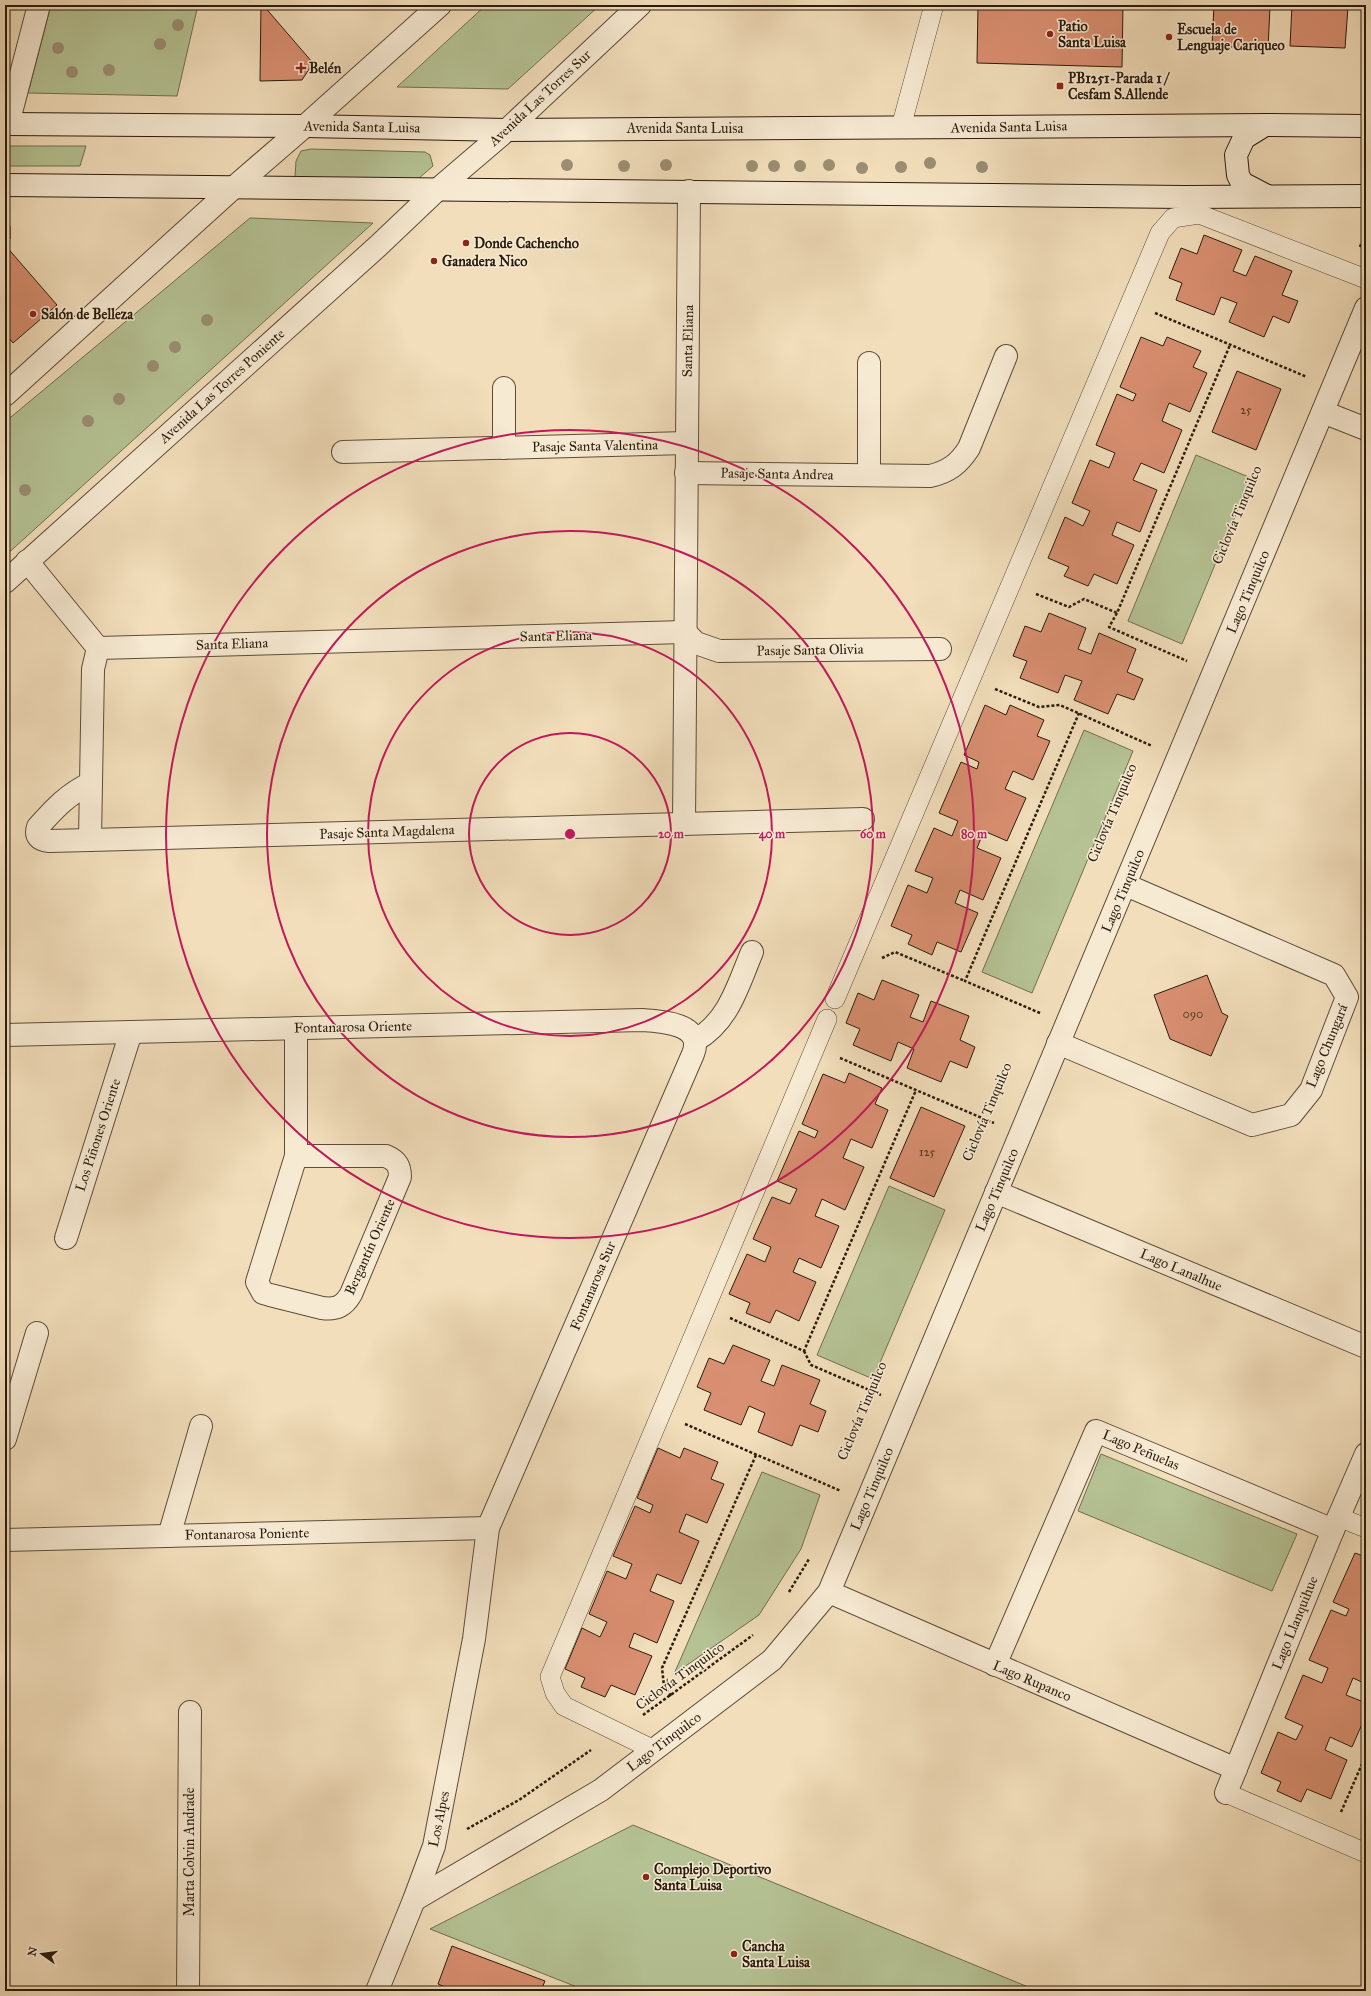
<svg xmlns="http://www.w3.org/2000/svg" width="1371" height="1996" viewBox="0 0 1371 1996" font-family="'IM FELL Great Primer',serif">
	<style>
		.green { fill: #b5c294; stroke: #706e50 }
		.building { fill: #d98f71; stroke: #2b1b0d }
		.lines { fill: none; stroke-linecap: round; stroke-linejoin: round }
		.service-casing { stroke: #5d4c38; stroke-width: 20 }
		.minor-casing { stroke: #5d4c38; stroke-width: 24 }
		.tertiary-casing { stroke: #5d4c38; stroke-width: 24 }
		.secondary-casing { stroke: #2b1b0d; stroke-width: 24 }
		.path { stroke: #2b1b0d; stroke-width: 2.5; stroke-dasharray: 3 2; stroke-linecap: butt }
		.service { stroke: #f7ead3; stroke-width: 19 }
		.minor { stroke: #f7ead3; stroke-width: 22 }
		.tertiary { stroke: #f7ead3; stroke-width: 22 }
		.secondary { stroke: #f7ead3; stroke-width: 22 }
		.tree { fill: #9b8e72 }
		.ring { fill: none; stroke: #c2185b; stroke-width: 2 }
		.poi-dot { fill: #8f2418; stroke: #f7ead3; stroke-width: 1.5 }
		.labels { text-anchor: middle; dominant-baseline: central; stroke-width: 3; stroke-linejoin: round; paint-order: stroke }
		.number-label { font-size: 12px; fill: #563826 }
		.poi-label { font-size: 14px; font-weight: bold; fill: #2b1b0d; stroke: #f7ead3; text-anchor: start }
		.street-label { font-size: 14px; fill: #2b1b0d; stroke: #f7ead3 }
		.centre { fill: #c2185b; stroke: #f7ead3; stroke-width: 2 }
		.ring-label { font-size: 12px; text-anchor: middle; font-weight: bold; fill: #c2185b; stroke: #f7ead3; stroke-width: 3; stroke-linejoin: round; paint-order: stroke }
	</style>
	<rect width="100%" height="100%" fill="#f2debb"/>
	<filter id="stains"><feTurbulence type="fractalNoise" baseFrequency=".005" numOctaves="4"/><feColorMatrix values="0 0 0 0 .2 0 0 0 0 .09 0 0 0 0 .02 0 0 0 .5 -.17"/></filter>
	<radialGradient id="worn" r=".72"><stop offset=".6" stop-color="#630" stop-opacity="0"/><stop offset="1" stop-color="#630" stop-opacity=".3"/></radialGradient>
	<g class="green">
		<polygon points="51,5 198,5 177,96 28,93"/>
		<polygon points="486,5 600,5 508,89 397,87"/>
		<polygon points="5,146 86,146 80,166 5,166"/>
		<polygon points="311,149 425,152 430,155 433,166 418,179 301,179 295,176 296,161 301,151"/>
		<polygon points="250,218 373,223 5,556 5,422"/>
		<polygon points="1196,455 1251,478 1182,644 1128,621"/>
		<polygon points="1084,730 1133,751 1032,993 982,972"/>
		<polygon points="889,1186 945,1210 873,1379 817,1355"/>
		<polygon points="1101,1454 1297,1534 1272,1591 1078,1511"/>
		<polygon points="762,1472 820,1495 801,1549 759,1615 674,1674"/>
		<polygon points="633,1825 1038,1991 587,1991 430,1929"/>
	</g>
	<g class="building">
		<polygon points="261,5 263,5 313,63 302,80 260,81"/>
		<polygon points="978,5 1123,5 1122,67 977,63"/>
		<polygon points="1214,5 1270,7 1268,49 1212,46"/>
		<polygon points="1292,5 1348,7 1345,48 1290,46"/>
		<polygon points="10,226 10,239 5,243 5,227"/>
		<polygon points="1204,235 1242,250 1233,271 1246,276 1255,256 1292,271 1282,295 1298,301 1289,323 1273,316 1264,337 1229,322 1237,303 1221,297 1214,315 1176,300 1182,283 1169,278 1181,248 1197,254"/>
		<polygon points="5,245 57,305 13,343 5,333"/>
		<polygon points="1141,337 1163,346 1167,337 1201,351 1193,367 1207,373 1190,412 1169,403 1162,421 1182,430 1164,473 1141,463 1133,480 1157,490 1140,532 1117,522 1112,535 1134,545 1117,584 1094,574 1088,586 1064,576 1069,567 1048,558 1065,517 1083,526 1090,511 1072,503 1090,460 1109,468 1115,453 1096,445 1117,394 1133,401 1136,394 1120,387"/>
		<polygon points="1237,371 1281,389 1256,450 1212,432"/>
		<polygon points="1049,613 1086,628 1078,649 1091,654 1099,633 1136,649 1127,672 1143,679 1134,700 1117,694 1108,714 1074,700 1082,681 1065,675 1058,693 1020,678 1027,661 1013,656 1025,626 1041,632"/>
		<polygon points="985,705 1006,715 1010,705 1044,720 1037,736 1050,741 1033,780 1013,771 1005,789 1026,798 1007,841 984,831 977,848 1001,858 983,900 960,890 955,903 978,913 961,952 937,942 932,955 908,944 912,935 891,926 908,885 927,893 933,878 915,871 934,828 952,836 958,821 939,813 961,762 977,769 979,762 964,755"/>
		<polygon points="1207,975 1222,1013 1228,1016 1211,1056 1170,1039 1154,995"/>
		<polygon points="882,980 919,995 910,1017 923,1022 931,1001 969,1016 960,1040 975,1047 967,1068 950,1061 941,1082 907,1068 914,1049 898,1042 891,1061 853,1045 860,1029 846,1023 858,993 874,1000"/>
		<polygon points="849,1073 882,1088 875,1104 888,1110 872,1148 851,1139 843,1158 864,1167 845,1210 822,1199 815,1216 839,1226 821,1268 799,1258 793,1272 816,1282 799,1321 776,1310 770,1323 746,1313 750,1303 729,1294 747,1254 765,1262 771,1247 753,1239 772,1197 790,1204 797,1189 777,1181 799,1131 815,1138 818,1131 802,1124 823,1074 845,1083"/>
		<polygon points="921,1107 965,1126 934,1197 890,1178"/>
		<polygon points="733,1345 770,1360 761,1381 774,1386 782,1365 820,1380 810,1404 826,1411 818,1432 800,1425 792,1446 758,1432 765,1413 749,1406 741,1425 704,1410 711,1393 697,1387 709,1358 724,1364"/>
		<polygon points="658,1448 680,1458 684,1448 718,1462 711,1479 724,1484 707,1523 686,1514 679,1532 699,1541 681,1584 657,1574 650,1591 674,1601 657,1643 634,1633 629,1647 652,1656 635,1695 611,1685 605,1697 581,1687 585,1678 565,1669 582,1628 600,1637 607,1622 589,1614 607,1571 626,1579 632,1564 613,1556 635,1506 650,1513 653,1505 637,1498"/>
		<polygon points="1355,1553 1366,1557 1366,1684 1353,1678 1346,1695 1366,1703 1366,1715 1352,1747 1330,1737 1325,1750 1347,1760 1331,1799 1307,1789 1301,1802 1277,1791 1281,1782 1261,1773 1278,1732 1296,1740 1303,1726 1285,1718 1303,1675 1322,1683 1328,1668 1309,1660 1331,1610 1346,1616 1349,1609 1333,1602"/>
		<polygon points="452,1946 545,1981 542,1988 549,1991 454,1991 438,1984"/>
	</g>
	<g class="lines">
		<defs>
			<g id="service">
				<polyline points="901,127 934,5"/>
				<polyline points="835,999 1160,233 1173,218 1199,214 1366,279"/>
				<polyline points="1338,1517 1366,1528"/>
				<polyline points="654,1750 564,1706 555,1693 550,1677 827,1019"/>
				<polyline points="1226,1793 1366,1853"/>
			</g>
			<g id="minor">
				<polyline points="8,124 39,5"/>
				<polyline points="504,388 504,448"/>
				<polyline points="1323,412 1366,429"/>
				<polyline points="343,452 686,443"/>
				<path d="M686,473L930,476C948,472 959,464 969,448L1006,356"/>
				<polyline points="869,475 869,363"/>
				<polyline points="27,561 98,648"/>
				<polyline points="685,632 696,643 719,651 940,649"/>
				<polyline points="98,648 685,632"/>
				<path d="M91,783C68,794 55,808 38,827C35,836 39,840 49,841L90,840L863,819"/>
				<polyline points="684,824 689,191"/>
				<polyline points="90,840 93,669 98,648"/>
				<path d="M5,1035L642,1020C662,1021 705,1024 693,1054L488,1528L474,1639L434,1846L414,1900L377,1991"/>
				<path d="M696,1040C729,1021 738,985 752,952"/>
				<polyline points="1058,1043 1252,1125 1291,1115 1311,1090 1347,997 1334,975 1126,885"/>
				<path d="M296,1156H386C397,1161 400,1166 400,1177L351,1294C344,1306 337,1310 322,1308L270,1295L263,1293L257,1282L296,1156V1028"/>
				<polyline points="996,1192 1366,1347"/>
				<polyline points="66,1238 131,1032"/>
				<polyline points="5,1439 37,1333"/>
				<polyline points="169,1536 201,1426"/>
				<polyline points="5,1540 488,1528"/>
				<polyline points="829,1592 1236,1769"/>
				<polyline points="995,1665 1096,1431 1333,1530"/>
				<polyline points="1226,1793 1333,1530 1366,1454"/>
				<polyline points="414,1900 601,1790 772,1660 829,1592 1366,308"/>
				<polyline points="188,1991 190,1712"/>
			</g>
			<g id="tertiary">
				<polyline points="5,395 233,188 305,126 440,5"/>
				<polyline points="5,582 378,246 438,189 507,130 640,5"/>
			</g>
			<g id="secondary">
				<polyline points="5,124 305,126 507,130 1265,125 1366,126"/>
				<polyline points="1265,125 1244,138 1236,155 1238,175 1242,183 1267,196"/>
				<polyline points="5,185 1185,197 1366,196"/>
			</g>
		</defs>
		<use href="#service" class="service-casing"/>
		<use href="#minor" class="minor-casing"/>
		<use href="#tertiary" class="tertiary-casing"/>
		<use href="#secondary" class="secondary-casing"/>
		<g class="path">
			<polyline points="1360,247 1366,231"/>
			<polyline points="1155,313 1307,377"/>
			<polyline points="1036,594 1069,607 1084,599 1117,613 1230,345"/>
			<polyline points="1117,613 1109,627 1187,661"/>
			<polyline points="995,689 1039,707 1060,705 1152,746"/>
			<polyline points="882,958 895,952 965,981"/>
			<polyline points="1040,1013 965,981 1079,713"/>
			<polyline points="840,1058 994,1123"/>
			<polyline points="730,1318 804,1351 916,1090"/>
			<polyline points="804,1351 811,1365 881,1395"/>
			<polyline points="685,1424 841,1491"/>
			<polyline points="789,1592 809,1559"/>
			<polyline points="671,1696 664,1686 662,1668 756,1455"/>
			<polyline points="643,1715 753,1635"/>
			<polyline points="1341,1812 1366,1755"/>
			<polyline points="467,1829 519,1800 591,1750"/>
		</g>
		<use href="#service" class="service"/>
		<use href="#minor" class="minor"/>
		<use href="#tertiary" class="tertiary"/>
		<use href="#secondary" class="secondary"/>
	</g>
	<g class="tree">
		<circle cx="178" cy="25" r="6"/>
		<circle cx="160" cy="44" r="6"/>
		<circle cx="58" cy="48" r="6"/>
		<circle cx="109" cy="70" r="6"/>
		<circle cx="72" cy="72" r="6"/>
		<circle cx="930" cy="163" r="6"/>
		<circle cx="567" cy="165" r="6"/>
		<circle cx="666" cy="165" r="6"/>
		<circle cx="829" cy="165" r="6"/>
		<circle cx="624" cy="166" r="6"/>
		<circle cx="752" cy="166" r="6"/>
		<circle cx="774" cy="166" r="6"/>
		<circle cx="800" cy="166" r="6"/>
		<circle cx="901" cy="167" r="6"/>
		<circle cx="982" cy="167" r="6"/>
		<circle cx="862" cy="168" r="6"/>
		<circle cx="207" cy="320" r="6"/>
		<circle cx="175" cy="347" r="6"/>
		<circle cx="153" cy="366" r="6"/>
		<circle cx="119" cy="399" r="6"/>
		<circle cx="88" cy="421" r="6"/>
		<circle cx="25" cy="490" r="6"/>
	</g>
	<g class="ring">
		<circle cx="570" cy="834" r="101"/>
		<circle cx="570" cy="834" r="202"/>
		<circle cx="570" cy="834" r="303"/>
		<circle cx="570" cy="834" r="404"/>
	</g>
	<g class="poi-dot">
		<circle cx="1050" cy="34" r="4"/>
		<circle cx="1169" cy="37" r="4"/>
		<path d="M299 62h4v4h4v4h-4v4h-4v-4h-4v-4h4z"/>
		<rect x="1056" y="82" width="8" height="8" rx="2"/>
		<circle cx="466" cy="243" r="4"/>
		<circle cx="434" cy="261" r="4"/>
		<circle cx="33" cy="314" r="4"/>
		<circle cx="646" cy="1877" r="4"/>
		<circle cx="734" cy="1954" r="4"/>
	</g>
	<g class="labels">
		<g class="number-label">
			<text x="1246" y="410">25</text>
			<text x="1193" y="1014">090</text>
			<text x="927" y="1152">125</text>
		</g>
		<g class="poi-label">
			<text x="1058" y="26">Patio<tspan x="1058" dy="16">Santa Luisa</tspan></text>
			<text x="1177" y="29">Escuela de<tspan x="1177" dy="16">Lenguaje Cariqueo</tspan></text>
			<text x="309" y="68">Belén</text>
			<text x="1068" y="78">PB1251-Parada 1 /<tspan x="1068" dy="16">Cesfam S.Allende</tspan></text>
			<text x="474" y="243">Donde Cachencho</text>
			<text x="442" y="261">Ganadera Nico</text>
			<text x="41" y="314">Salón de Belleza</text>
			<text x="654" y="1869">Complejo Deportivo<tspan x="654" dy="16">Santa Luisa</tspan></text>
			<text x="742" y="1946">Cancha<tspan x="742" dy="16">Santa Luisa</tspan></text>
		</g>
		<g class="street-label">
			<text transform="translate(540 98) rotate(-43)">Avenida Las Torres Sur</text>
			<text transform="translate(362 127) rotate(1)">Avenida Santa Luisa</text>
			<text transform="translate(1009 127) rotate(-1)">Avenida Santa Luisa</text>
			<text x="685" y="128">Avenida Santa Luisa</text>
			<text transform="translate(688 341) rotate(-89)">Santa Eliana</text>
			<text transform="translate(222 386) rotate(-42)">Avenida Las Torres Poniente</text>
			<text transform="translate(595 446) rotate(-1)">Pasaje Santa Valentina</text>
			<text transform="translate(777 474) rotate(1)">Pasaje Santa Andrea</text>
			<text transform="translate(1237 515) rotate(-67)">Ciclovía Tinquilco</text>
			<text transform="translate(1248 592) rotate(-67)">Lago Tinquilco</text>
			<text transform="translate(556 636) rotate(-1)">Santa Eliana</text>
			<text transform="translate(232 644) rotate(-2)">Santa Eliana</text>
			<text transform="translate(810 650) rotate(-1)">Pasaje Santa Olivia</text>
			<text transform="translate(1112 813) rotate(-67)">Ciclovía Tinquilco</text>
			<text transform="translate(387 832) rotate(-2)">Pasaje Santa Magdalena</text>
			<text transform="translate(1123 891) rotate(-67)">Lago Tinquilco</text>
			<text transform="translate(353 1027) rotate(-1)">Fontanarosa Oriente</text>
			<text transform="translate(1327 1046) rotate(-68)">Lago Chungará</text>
			<text transform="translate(987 1112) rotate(-67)">Ciclovía Tinquilco</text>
			<text transform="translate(98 1135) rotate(-72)">Los Piñones Oriente</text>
			<text transform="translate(997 1190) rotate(-67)">Lago Tinquilco</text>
			<text transform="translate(370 1247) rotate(-66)">Bergantín Oriente</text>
			<text transform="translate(1181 1270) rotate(23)">Lago Lanalhue</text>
			<text transform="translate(593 1286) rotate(-67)">Fontanarosa Sur</text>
			<text transform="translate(862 1411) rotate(-67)">Ciclovía Tinquilco</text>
			<text transform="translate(1141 1450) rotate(23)">Lago Peñuelas</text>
			<text transform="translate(872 1489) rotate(-67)">Lago Tinquilco</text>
			<text transform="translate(247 1534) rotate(-1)">Fontanarosa Poniente</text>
			<text transform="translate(1295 1623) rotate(-68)">Lago Llanquihue</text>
			<text transform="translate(680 1676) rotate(-36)">Ciclovía Tinquilco</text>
			<text transform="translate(1032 1681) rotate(23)">Lago Rupanco</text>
			<text transform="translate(664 1742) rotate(-37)">Lago Tinquilco</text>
			<text transform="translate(439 1819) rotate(-78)">Los Alpes</text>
			<text transform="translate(189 1852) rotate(-90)">Marta Colvin Andrade</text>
		</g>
	</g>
	<circle cx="570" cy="834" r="6" class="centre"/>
	<g class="ring-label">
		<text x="671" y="838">20 m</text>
		<text x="772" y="838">40 m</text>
		<text x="873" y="838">60 m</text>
		<text x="974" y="838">80 m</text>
	</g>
	<rect width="1371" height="1996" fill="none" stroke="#f2debb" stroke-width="20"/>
	<rect x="6" y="6" width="1359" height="1984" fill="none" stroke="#2b1b0d" stroke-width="2"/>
	<rect x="10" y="10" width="1351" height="1976" fill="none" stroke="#2b1b0d"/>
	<g transform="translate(42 1954) rotate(284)" stroke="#f7ead3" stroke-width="3" paint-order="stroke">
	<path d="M0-3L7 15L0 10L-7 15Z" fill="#2b1b0d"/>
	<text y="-6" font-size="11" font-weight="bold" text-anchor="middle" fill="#2b1b0d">N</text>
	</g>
	<rect width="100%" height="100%" filter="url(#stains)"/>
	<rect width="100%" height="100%" fill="url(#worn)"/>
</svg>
